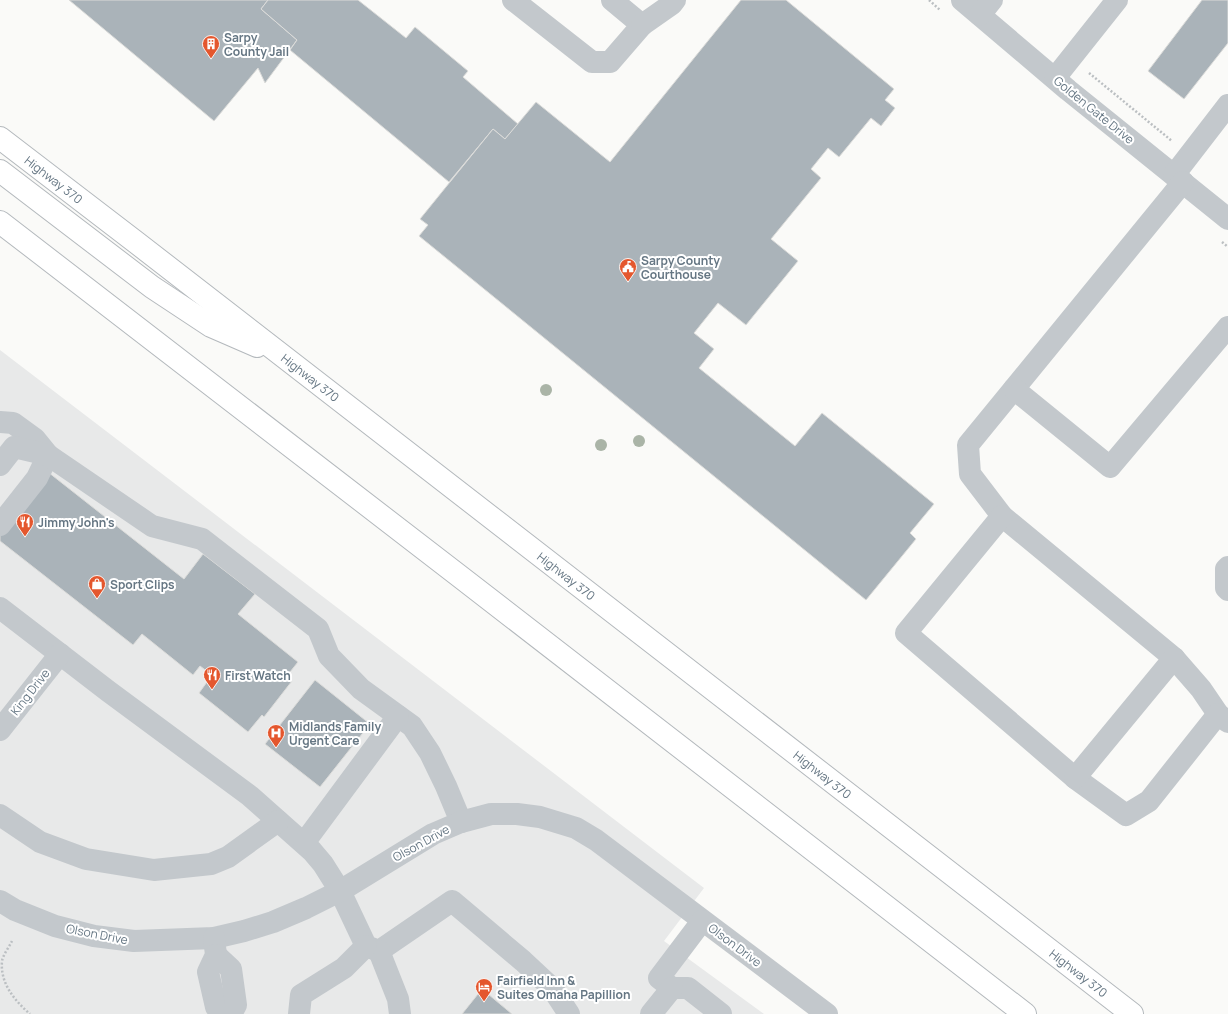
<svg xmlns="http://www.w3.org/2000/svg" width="1228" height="1014" viewBox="0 0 1228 1014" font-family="Manrope,sans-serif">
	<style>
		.built { fill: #e8e9e9 }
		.building { fill: #aab3b9; stroke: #dcdcda }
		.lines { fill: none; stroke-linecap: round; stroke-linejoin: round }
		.highway-casing { stroke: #b4b9bd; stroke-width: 24 }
		.path { stroke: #bbbfc2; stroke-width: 2.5; stroke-dasharray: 2 2; stroke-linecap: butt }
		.minor { stroke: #c3c8cc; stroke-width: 22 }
		.highway { stroke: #fff; stroke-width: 22 }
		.tree { fill: #aab4a7 }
		.labels { text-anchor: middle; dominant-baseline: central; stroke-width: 4; stroke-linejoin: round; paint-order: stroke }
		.poi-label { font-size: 12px; font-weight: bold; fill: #657683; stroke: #fff; text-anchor: start }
		.street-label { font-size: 12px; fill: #657683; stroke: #fff }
	</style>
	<rect width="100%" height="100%" fill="#fafaf8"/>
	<polygon class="built" points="0,350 704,888 664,941 764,1014 0,1014"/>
	<g class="building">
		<polygon points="69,0 268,0 261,9 297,40 265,83 258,68 214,121"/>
		<polygon points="268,0 358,0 406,38 415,27 468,71 463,77 518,124 505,139 493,129 449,182 290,50 297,40 261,9"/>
		<polygon points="741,0 786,0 894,89 885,100 895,108 881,126 871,118 839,157 828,148 811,169 821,178 771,239 798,261 746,325 718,303 694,333 714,349 699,368 795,446 822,413 934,504 910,533 916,539 866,600 419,236 428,225 420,219 493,129 505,139 536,102 610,162"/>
		<polygon points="1202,0 1228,0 1228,43 1184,99 1148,71"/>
		<polygon points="48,472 184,579 203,554 255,594 238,614 298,662 286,677 292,681 264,717 262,715 248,732 199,693 212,675 200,666 193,675 142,634 133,645 0,541 0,534"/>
		<polygon points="315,680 370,724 320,787 265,744"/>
		<polygon points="482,989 512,1014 462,1014"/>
	</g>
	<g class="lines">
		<defs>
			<g id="highway">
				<path id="s1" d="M0,138L137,243L1132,1014"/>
				<polyline points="0,171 152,287 211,326 257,346"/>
				<polyline points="0,222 458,575 1025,1014"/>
			</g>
		</defs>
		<use href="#highway" class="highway-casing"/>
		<g class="path">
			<polyline points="929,0 940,10"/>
			<polyline points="1089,73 1172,141"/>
			<polyline points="1222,242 1228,247"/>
			<path d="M12,941C9,947 3,955 2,961C0,983 14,1000 30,1014"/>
		</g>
		<g class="minor">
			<polyline points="513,0 592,62 610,62 642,25 612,0"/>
			<polyline points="962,0 1068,90 1228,219"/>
			<polyline points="980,15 992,0"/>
			<polyline points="642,25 672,4 675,0"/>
			<polyline points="1055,78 1117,0"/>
			<polyline points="1174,175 1228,105"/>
			<polyline points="1183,182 968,445 970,474 1002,516 1174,658 1201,689 1218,714 1228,722"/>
			<polyline points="1014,389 1110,467 1228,327"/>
			<polyline points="0,422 13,423 35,439 48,455 37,478 0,525"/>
			<polyline points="0,465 14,447 48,455 152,526 202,539 318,629 329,656 361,689 412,726 430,753 446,786 461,822"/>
			<polyline points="1002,516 906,633 1075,778 1126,815 1149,801 1218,714"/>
			<polyline points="1228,567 1226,569 1226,588 1228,590"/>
			<polyline points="0,608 108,691 250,796 312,851 323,864 340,891 366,946 379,951 452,901 523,961 552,988 569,1014"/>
			<polyline points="0,730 60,654"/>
			<polyline points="1075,778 1174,658"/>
			<polyline points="0,815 40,842 86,859 154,870 211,864 228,857 278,821"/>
			<polyline points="304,843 398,716"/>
			<polyline points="0,901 15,910 55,926 94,936 134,941 214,938 244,931 273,922 306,908 340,891 433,834 461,822 491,814 517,814 540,817 576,828 596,840 827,1014"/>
			<polyline points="702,921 659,978 672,988 688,988 721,1014"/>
			<polyline points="214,938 216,955 208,972 216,1007 222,1014"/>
			<polyline points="379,951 398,999 400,1014"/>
			<polyline points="216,955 231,969 236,1005 231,1014"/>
			<polyline points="299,1014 301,995 344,968 366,946"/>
			<polyline points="651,1014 672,988"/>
		</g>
		<use href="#highway" class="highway"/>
	</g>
	<g class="tree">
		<circle cx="546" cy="390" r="6"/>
		<circle cx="639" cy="441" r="6"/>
		<circle cx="601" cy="445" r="6"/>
	</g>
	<defs>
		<symbol id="building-pin" viewBox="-11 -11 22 30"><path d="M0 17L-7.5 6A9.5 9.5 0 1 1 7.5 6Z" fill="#e4572e" stroke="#fff"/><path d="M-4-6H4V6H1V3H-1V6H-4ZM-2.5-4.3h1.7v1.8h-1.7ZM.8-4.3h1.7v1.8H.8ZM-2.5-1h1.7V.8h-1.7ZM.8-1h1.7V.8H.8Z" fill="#fff"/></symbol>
		<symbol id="civic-pin" viewBox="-11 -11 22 30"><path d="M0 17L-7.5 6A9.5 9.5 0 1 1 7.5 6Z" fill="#e4572e" stroke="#fff"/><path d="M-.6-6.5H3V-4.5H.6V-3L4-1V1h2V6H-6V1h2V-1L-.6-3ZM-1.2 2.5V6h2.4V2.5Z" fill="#fff"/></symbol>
		<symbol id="restaurant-pin" viewBox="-11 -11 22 30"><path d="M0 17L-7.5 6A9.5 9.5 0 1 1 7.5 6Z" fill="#e4572e" stroke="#fff"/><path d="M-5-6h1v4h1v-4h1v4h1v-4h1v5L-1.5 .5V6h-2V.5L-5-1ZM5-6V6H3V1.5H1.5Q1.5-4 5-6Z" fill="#fff"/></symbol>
		<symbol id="shop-pin" viewBox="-11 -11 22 30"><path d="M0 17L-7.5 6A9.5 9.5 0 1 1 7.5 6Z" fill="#e4572e" stroke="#fff"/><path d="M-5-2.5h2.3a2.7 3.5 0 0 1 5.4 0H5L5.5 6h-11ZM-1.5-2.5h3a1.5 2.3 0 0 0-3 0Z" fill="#fff"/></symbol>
		<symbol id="hospital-pin" viewBox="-11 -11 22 30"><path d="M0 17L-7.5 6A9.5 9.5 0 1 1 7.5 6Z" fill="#e4572e" stroke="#fff"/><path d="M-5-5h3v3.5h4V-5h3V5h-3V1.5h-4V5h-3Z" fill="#fff"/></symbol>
		<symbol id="hotel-pin" viewBox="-11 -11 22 30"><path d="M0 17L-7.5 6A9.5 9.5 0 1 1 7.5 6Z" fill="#e4572e" stroke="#fff"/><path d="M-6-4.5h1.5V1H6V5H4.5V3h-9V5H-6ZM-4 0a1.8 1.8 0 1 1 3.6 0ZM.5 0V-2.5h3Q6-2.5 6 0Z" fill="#fff"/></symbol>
	</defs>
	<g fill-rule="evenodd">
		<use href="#building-pin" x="201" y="34" width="20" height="27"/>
		<use href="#civic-pin" x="618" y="257" width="20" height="27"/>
		<use href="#restaurant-pin" x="15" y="512" width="20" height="27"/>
		<use href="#shop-pin" x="87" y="574" width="20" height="27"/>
		<use href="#restaurant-pin" x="202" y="665" width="20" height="27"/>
		<use href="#hospital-pin" x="266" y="723" width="20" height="27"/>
		<use href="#hotel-pin" x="474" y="977" width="20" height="27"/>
	</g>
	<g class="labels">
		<g class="poi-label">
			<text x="224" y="37">Sarpy<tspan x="224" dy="14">County Jail</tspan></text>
			<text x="641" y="260">Sarpy County<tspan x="641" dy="14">Courthouse</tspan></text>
			<text x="38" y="522">Jimmy John's</text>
			<text x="110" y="584">Sport Clips</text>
			<text x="225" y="675">First Watch</text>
			<text x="289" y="726">Midlands Family<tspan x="289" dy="14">Urgent Care</tspan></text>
			<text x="497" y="980">Fairfield Inn &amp;<tspan x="497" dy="14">Suites Omaha Papillion</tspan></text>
		</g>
		<g class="street-label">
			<text transform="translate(1094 110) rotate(39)">Golden Gate Drive</text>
			<text stroke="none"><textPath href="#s1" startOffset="68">Highway 370</textPath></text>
			<text stroke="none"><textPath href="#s1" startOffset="392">Highway 370</textPath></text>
			<text stroke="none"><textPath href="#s1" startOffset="716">Highway 370</textPath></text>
			<text transform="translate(30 692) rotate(-52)">King Drive</text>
			<text stroke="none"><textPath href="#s1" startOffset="1040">Highway 370</textPath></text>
			<text transform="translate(421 843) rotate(-29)">Olson Drive</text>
			<text transform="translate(97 934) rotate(11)">Olson Drive</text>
			<text transform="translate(735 945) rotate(37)">Olson Drive</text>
			<text stroke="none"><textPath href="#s1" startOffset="1364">Highway 370</textPath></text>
		</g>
	</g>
</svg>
